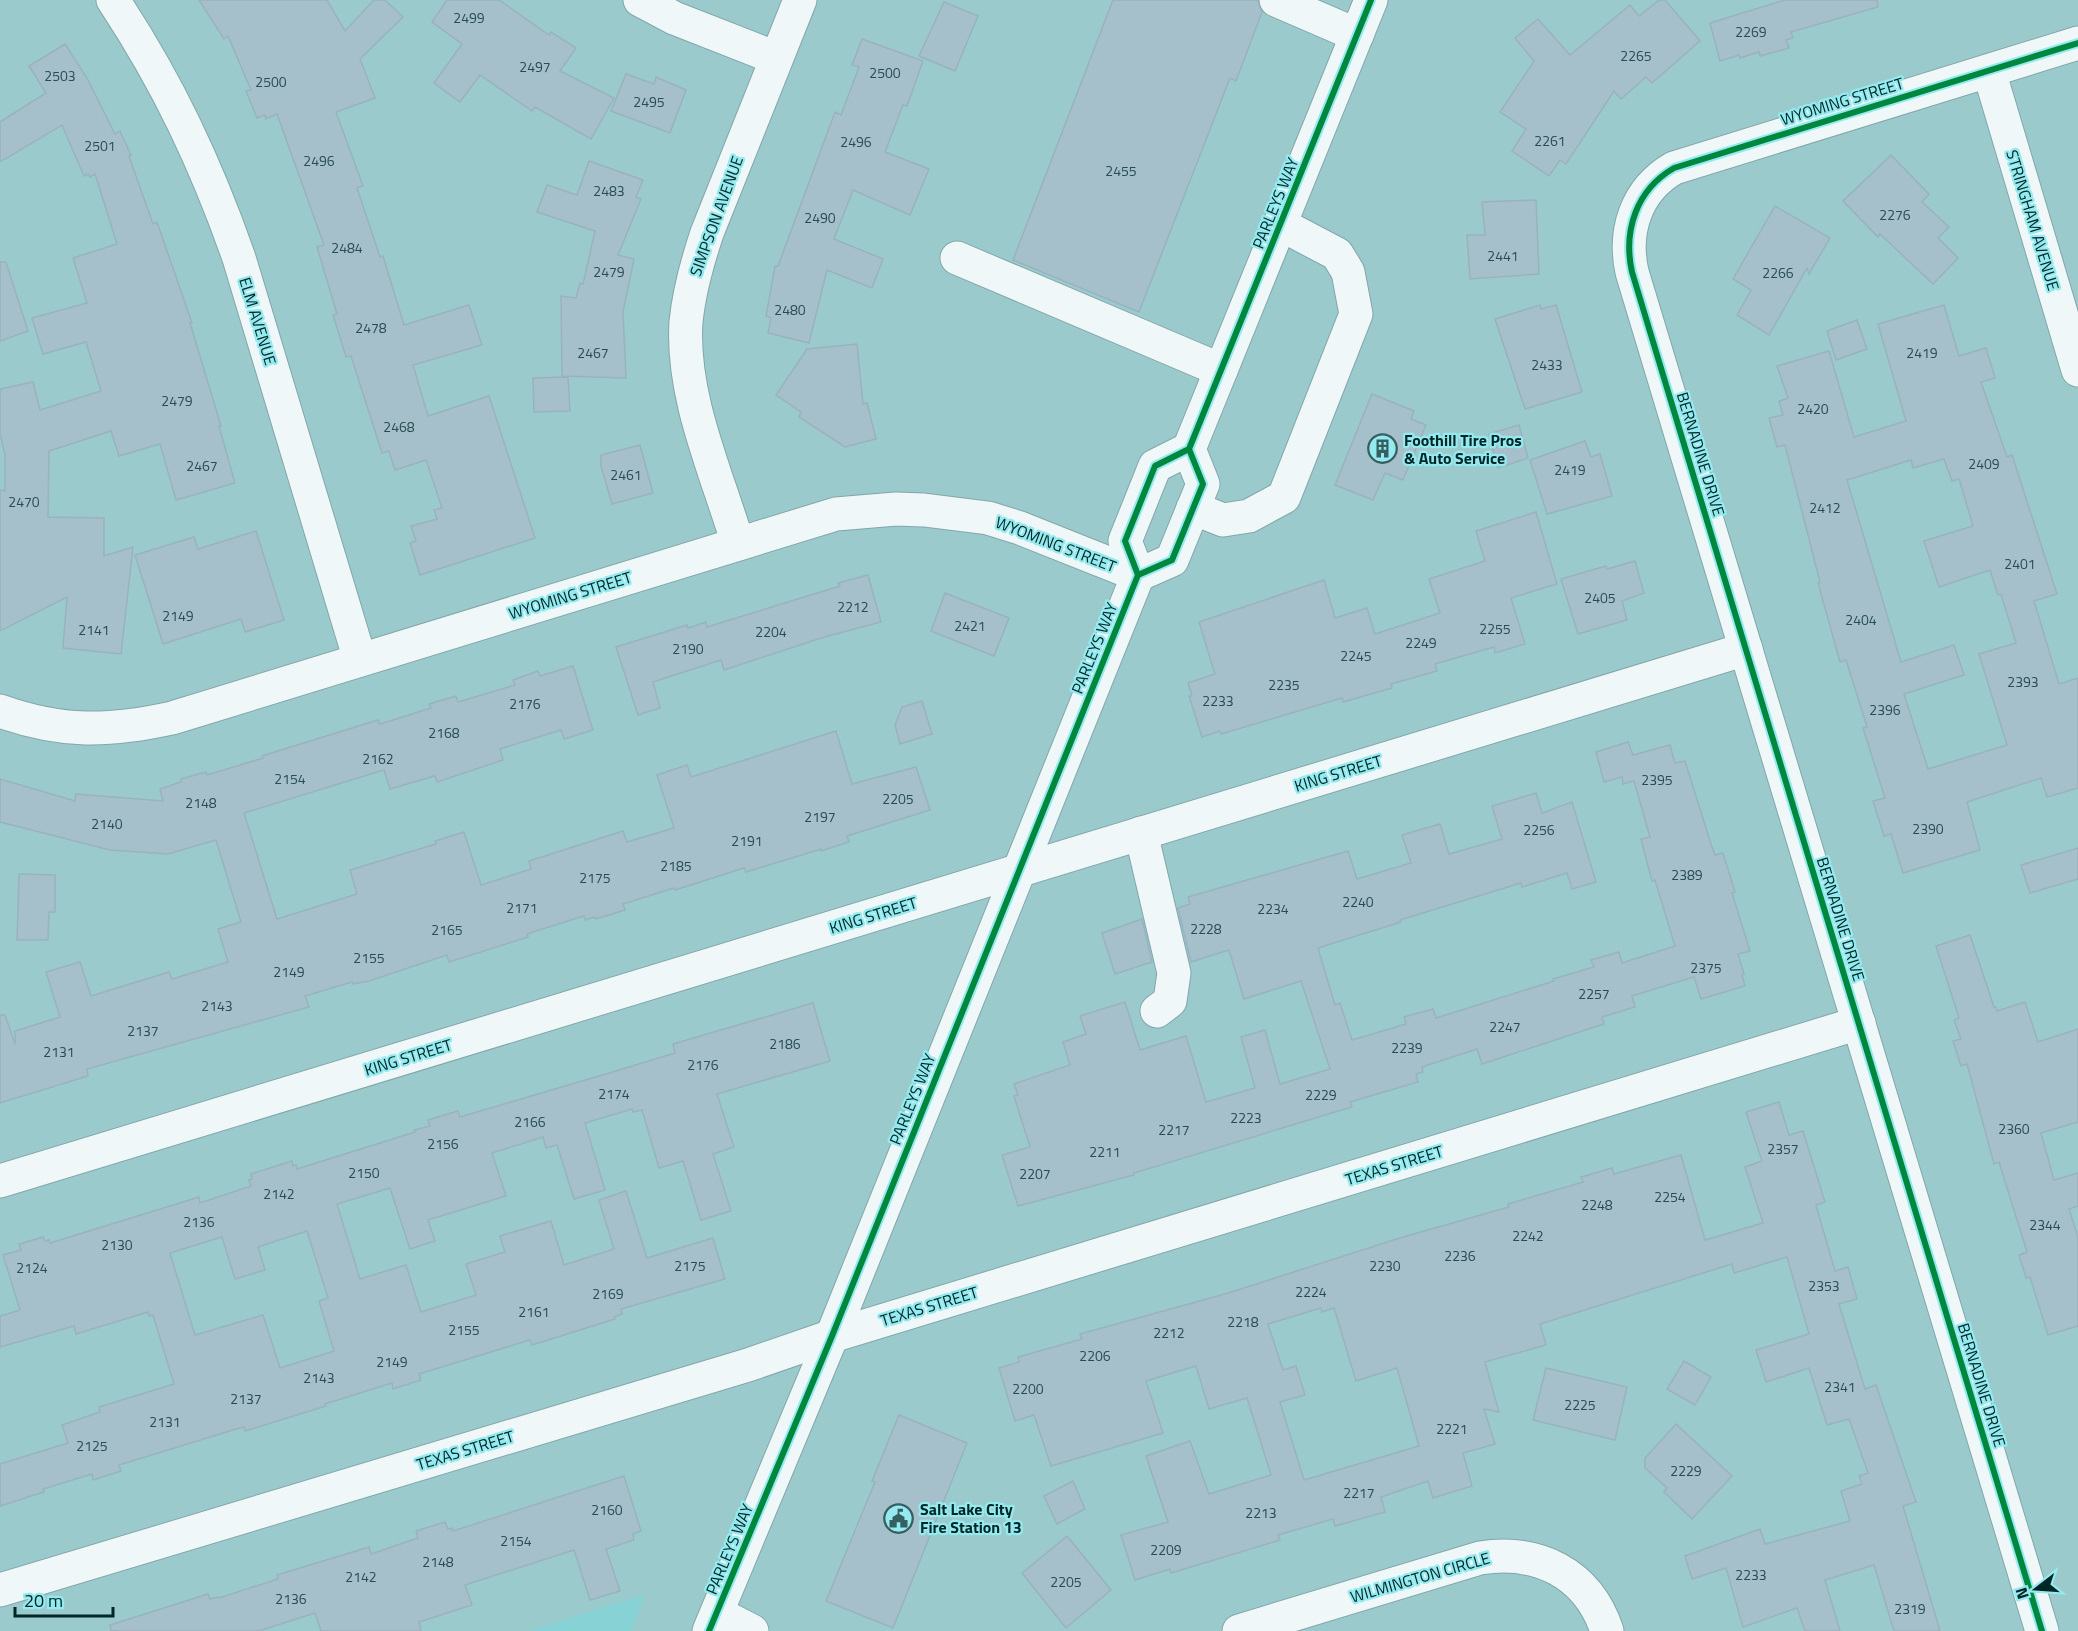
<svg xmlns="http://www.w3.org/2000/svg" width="2078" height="1631" viewBox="0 0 2078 1631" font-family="'Titillium Web',sans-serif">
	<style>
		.built { fill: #86d2d5 }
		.building { fill: #a5c0cb; stroke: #98b3be; stroke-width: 1.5; fill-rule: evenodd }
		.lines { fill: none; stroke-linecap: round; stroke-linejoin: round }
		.minor-casing { stroke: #82a7a9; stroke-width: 35 }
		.major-casing { stroke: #82a7a9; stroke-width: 35 }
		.minor { stroke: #f0f7f8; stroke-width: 33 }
		.major { stroke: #f0f7f8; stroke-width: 33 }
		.cycleway-casing { stroke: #94eaee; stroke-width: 10 }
		.cycleway { stroke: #00873e; stroke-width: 6 }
		.labels { text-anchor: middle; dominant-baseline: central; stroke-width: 4.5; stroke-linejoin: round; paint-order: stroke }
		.number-label { font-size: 14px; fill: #294c50 }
		.street-label { font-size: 16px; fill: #002627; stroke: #94eaee }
		.poi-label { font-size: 16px; font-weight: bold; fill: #002627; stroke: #94eaee; text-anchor: start }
	</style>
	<rect width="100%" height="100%" fill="#9bcacd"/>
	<polygon class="built" points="646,1594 631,1631 529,1631"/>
	<g class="building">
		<polygon points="199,0 327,0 345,31 374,0 385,0 403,17 360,59 375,98 336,112 363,186 357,188 380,257 383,256 404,325 469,305 482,345 413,365 428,416 489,396 535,538 420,575 410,543 416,541 411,526 437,519 434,510 442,508 426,460 395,470 389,451 382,453 351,356 346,357 333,315 337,314 317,247 324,245 277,114 266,119 265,115 257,118 246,91 251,90 228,36 224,39"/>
		<polygon points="447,0 499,0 549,35 551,32 576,48 560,71 614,98 591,139 535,107 532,111 480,75 460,102 434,83 462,44 432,22"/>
		<polygon points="1113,0 1258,0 1262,12 1236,81 1230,78 1139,312 1013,260"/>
		<polygon points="1659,0 1665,0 1700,41 1652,83 1646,77 1621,99 1614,91 1566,164 1560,160 1549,176 1512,151 1526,129 1500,112 1534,61 1515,38 1538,19 1570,55 1630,5 1639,16"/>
		<polygon points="1785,0 1877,0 1878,7 1791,32 1793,38 1786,40 1789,48 1760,56 1759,52 1740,58 1739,55 1720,61 1710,23"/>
		<polygon points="944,2 978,16 955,71 919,56"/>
		<polygon points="862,39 923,61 907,106 903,105 885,152 929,169 910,215 853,190 834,239 883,259 872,288 827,270 809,343 768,333 771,318 766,316 775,266 778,266 835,112 841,115 859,67 852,65"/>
		<polygon points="65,44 87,78 115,134 120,131 131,155 129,156 153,224 157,222 192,323 190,323 221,426 219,426 235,483 176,500 160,444 119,456 111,431 49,451 48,517 104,518 104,556 133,547 121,654 63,648 67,597 0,631 0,490 5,491 5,455 0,434 0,389 33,382 40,410 101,391 86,342 43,354 32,318 87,303 73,258 117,244 95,174 90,177 88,174 84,176 62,125 0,162 0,122 46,93 29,66"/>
		<polygon points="626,74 654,84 656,77 686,90 670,133 611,111"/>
		<polygon points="1891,155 1929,194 1922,202 1949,227 1938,238 1958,258 1933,284 1880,234 1878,237 1843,201"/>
		<polygon points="589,161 643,180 636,197 641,199 618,255 634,259 623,312 626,378 562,376 561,296 576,298 580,283 583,284 595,231 537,212 547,185 577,195"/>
		<polygon points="1536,200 1539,274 1470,279 1467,235 1485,235 1482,202"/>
		<polygon points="1775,206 1830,238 1809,274 1807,268 1769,335 1737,315 1751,290 1733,279"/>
		<polygon points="0,262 6,262 28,331 0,341"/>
		<polygon points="1540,305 1541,309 1556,305 1582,392 1525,409 1495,319"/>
		<path d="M1944,305L1959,356L1986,348L1995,378L1981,382L2007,457L2012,455L2057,594L2034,601L2059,684L2078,678V788L2047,797L2041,778L1967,802L1980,850L1903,873L1891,834L1884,836L1873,801L1885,798L1863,728L1867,727L1846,660L1840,662L1818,583L1820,582L1785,445L1777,447L1769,418L1783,415L1779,401L1788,398L1777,366L1829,351L1854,437L1906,421L1878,324ZM1944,459L1952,481L1959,479L1973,526L1924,541L1939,587L1990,570L1998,595L2001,594L2016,643L1979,654L2007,745L1928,769L1904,694L1964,675L1954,645L1901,662L1847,480L1911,460L1913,468Z"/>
		<polygon points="1857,320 1867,349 1836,360 1827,331"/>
		<polygon points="857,344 863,404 867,403 876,439 845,447 799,417 801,412 776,395 807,349"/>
		<polygon points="568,377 570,411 534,412 533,378"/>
		<polygon points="1372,394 1414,411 1411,419 1426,425 1403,480 1385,473 1373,500 1335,485"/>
		<polygon points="1519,425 1528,458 1498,468 1489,434"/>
		<polygon points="1585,441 1591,457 1600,454 1612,496 1547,514 1530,460"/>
		<polygon points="640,445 653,493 612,504 601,466 601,455"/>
		<polygon points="1536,512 1557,584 1511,598 1525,644 1495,653 1494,647 1435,664 1437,671 1391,684 1392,688 1343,702 1342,698 1221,734 1220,731 1202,737 1189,696 1192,696 1188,683 1215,674 1199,622 1324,580 1335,618 1367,608 1375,634 1440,613 1429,579 1485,561 1476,531"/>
		<polygon points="256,531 284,620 245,632 241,619 163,644 135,555 194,537 198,549"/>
		<polygon points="1635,561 1644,593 1622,601 1627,620 1578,634 1561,579 1606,566 1607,569"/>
		<polygon points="868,575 881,622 821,638 724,670 721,660 653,682 660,708 638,715 616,647 687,625 688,628 706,622 707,627 840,586 838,583"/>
		<polygon points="945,593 1009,618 994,656 931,631"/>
		<polygon points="573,666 593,730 564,739 561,730 500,749 503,760 437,782 435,776 390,789 384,770 244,813 277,919 357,894 350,870 436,844 435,841 464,832 481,885 531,869 529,861 623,831 627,842 674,828 657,775 687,765 691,777 836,731 852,784 916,767 930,810 847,836 849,842 821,851 821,849 746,872 744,868 675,890 674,888 623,904 625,910 596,919 595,917 585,920 584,916 536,931 527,934 528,937 449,962 447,955 369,981 353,984 352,982 305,996 309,1007 87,1069 88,1076 0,1103 0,1015 5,1015 15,1044 15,1031 60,1017 46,972 80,962 91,996 169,972 172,979 228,962 218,929 241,922 216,840 168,854 110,850 0,822 0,779 75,801 76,794 163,801 160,789 181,782 181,779 206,772 207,775 263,758 262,756 378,720 380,724 431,708 429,704 456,696 458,702 515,685 513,680 538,671 540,676"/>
		<polygon points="922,701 932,734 900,744 895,725 902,707"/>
		<polygon points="1628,742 1633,755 1670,745 1675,763 1685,761 1711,844 1715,855 1723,853 1735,892 1732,893 1750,951 1738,954 1744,974 1742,975 1745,986 1701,999 1694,977 1632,996 1635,1007 1602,1017 1604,1024 1482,1064 1477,1049 1422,1067 1423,1072 1416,1074 1418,1082 1350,1102 1352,1107 1134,1173 1134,1175 1018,1206 1002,1155 1030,1147 1014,1096 1018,1095 1014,1084 1070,1065 1063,1042 1086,1034 1080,1016 1125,1002 1140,1050 1186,1036 1206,1102 1255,1088 1241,1037 1265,1030 1280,1084 1330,1069 1301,981 1244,999 1229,950 1191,962 1178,908 1190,904 1188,897 1348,851 1357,879 1411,863 1402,835 1440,824 1449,854 1502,839 1492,806 1536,793 1542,813 1572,802 1596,882 1572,889 1567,873 1522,887 1521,883 1400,920 1401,922 1318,948 1335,1005 1340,1003 1352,1040 1406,1024 1404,1017 1433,1009 1436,1018 1554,981 1553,979 1594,967 1591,960 1619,952 1622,963 1675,946 1655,880 1652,881 1641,839 1650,837 1634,781 1623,784 1622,777 1604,782 1596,752"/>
		<polygon points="2078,848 2078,879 2030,893 2021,865"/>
		<polygon points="19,874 55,875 55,912 49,912 48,940 17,940"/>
		<polygon points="1142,919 1152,962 1115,974 1102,933"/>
		<polygon points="1970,935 1994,1007 1996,1007 1997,1011 2025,1002 2038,1042 2078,1029 2078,1122 2041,1133 2054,1180 2078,1173 2078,1206 2069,1209 2078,1237 2078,1326 2048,1335 2030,1277 2026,1278 2019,1255 2027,1252 1999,1162 1994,1164 1967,1064 1961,1066 1953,1041 1961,1039 1954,1020 1959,1018 1936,946"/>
		<path d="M813,1003L830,1061L717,1094L734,1147L713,1154L731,1211L701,1220L683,1161L659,1168L642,1110L633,1112L632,1109L585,1123L605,1190L574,1199L557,1145L546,1148L543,1137L492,1153L506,1196L428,1220L435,1241L410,1249L390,1188L337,1204L360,1279L406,1265L421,1312L476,1295L466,1264L505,1252L500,1236L551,1221L564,1265L614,1249L599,1200L626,1191L647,1258L713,1238L725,1279L621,1309L622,1314L614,1317L615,1319L532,1345L530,1340L419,1374L421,1380L393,1389L392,1383L325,1404L326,1406L245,1431L244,1427L233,1430L119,1465L121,1471L93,1480L92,1474L43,1489L44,1492L0,1506V1464L68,1443L62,1425L100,1412L99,1407L174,1384L153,1315L149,1316L148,1312L76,1334L74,1326L0,1347V1316L20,1310L3,1255L21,1250L19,1244L43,1237L45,1241L49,1240L50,1243L199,1197L200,1203L251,1186L249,1180L252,1179L251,1174L292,1161L293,1166L296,1165L297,1169L415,1132L414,1130L430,1126L428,1120L458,1111L460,1117L616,1071L675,1053L673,1044ZM307,1231L328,1298L319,1301L334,1351L280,1368L263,1315L195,1335L170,1253L222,1237L235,1279L265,1270L258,1247Z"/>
		<path d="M1779,1102L1789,1135L1803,1131L1825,1202L1816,1205L1835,1271L1848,1267L1857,1299L1839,1304L1865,1389L1876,1385L1916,1502L1903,1506L1940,1631H1894L1874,1565L1825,1580L1840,1631H1805L1797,1608L1743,1627L1726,1568L1692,1579L1685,1556L1760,1529L1765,1544L1850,1521L1841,1491L1862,1484L1859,1476L1868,1473L1849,1419L1827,1425L1809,1368L1766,1382L1756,1350L1809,1334L1787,1257L1734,1273L1732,1264L1540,1324L1546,1345L1485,1362L1499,1412L1484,1409L1495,1444L1463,1453L1472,1486L1433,1498L1428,1481L1381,1497L1385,1512L1335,1526L1333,1519L1278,1535L1280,1540L1171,1573L1170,1569L1135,1580L1121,1535L1168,1522L1146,1456L1190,1441L1209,1494L1271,1475L1247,1398L1209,1409L1196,1366L1146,1381L1163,1433L1051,1466L1034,1415L1015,1421L999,1368L1019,1362L1018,1357L1082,1339L1080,1334L1225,1294L1403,1237L1509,1207L1508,1204L1583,1182L1581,1177L1612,1168L1614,1174L1681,1155L1705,1240L1763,1223L1745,1167L1762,1161L1746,1112ZM1321,1308L1322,1312L1334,1308L1356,1381L1397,1368L1419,1446L1304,1480L1280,1402L1305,1395L1296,1366L1283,1370L1268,1324Z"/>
		<polygon points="1684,1361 1711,1377 1695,1405 1667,1389"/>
		<polygon points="1546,1368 1627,1387 1615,1440 1533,1420"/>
		<polygon points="899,1415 967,1443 893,1628 826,1601 875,1482 872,1481"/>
		<polygon points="1676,1424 1732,1476 1692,1519 1664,1492 1667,1488 1645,1468 1645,1458"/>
		<polygon points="624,1476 641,1531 633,1534 634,1540 606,1549 620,1591 590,1600 574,1550 465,1585 472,1605 419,1622 421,1631 321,1631 315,1613 259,1631 111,1631 110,1625 208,1594 210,1599 218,1597 219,1598 278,1579 277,1575 369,1547 371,1554 418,1538 416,1531 445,1522 448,1529 452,1528 453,1531"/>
		<polygon points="1073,1481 1085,1509 1057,1524 1044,1496"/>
		<polygon points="1067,1536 1111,1590 1066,1628 1022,1573"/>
	</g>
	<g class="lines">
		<defs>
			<g id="minor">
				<path d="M113,0C168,83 206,164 239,258L360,660"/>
				<polyline points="640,0 674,18 776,58"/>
				<polyline points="1276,0 1357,35"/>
				<polyline points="1989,71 2078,370"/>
				<polyline points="957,258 1221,370"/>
				<polyline points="1193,508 1223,520 1249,516 1284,497 1356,314 1348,272 1337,254 1280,224"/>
				<path d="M738,544C717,474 681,396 686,322C689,291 697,263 707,233L800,0"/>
				<path d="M0,711C62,733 108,732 172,718L836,514L896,509L924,510L988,518L1020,528L1138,575"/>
				<polyline points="1141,833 1174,973 1170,1001 1157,1011"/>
				<polyline points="0,1181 1746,649"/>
				<polyline points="0,1590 748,1365 832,1336 1859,1023"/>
				<polyline points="717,1613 752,1631"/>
				<path d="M1239,1631L1480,1558C1538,1549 1588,1573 1607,1631"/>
				<path d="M2042,1631L1632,272C1623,231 1636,190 1674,168L2078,43"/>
			</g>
			<g id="major">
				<polyline points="1138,575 1172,560 1203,484 1189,449"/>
				<polyline points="709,1631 832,1336 1138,575 1125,541 1155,466 1189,449 1371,0"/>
			</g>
		</defs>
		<use href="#minor" class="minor-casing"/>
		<use href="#major" class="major-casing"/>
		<use href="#minor" class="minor"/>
		<use href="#major" class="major"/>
		<defs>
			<g id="cycleway">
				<polyline points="1138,575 1172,560 1203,484 1189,449"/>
				<polyline points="709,1631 832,1336 1138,575 1125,541 1155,466 1189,449 1371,0"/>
				<path d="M2042,1631L1632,272C1623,231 1636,190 1674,168L2078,43"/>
			</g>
		</defs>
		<use href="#cycleway" class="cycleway-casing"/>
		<use href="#cycleway" class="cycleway"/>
	</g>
	<defs>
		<symbol id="building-ring" viewBox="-11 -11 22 22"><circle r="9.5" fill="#94eaee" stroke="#365f61" stroke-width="1.5"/><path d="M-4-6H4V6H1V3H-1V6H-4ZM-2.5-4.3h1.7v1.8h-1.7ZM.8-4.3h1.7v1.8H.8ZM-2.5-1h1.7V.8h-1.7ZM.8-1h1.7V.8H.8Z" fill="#365f61"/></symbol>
		<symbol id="civic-ring" viewBox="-11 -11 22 22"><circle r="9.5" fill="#94eaee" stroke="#365f61" stroke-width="1.5"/><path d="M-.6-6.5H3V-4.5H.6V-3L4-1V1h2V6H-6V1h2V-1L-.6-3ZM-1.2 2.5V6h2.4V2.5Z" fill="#365f61"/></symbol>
	</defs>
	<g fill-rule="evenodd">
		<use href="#building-ring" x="1366" y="432" width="33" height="33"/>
		<use href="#civic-ring" x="882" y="1502" width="33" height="33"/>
	</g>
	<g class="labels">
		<g class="number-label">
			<text x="469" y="17">2499</text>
			<text x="1751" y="31">2269</text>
			<text x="1636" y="55">2265</text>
			<text x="535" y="66">2497</text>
			<text x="885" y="72">2500</text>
			<text x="60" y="75">2503</text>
			<text x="271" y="81">2500</text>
			<text x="649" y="101">2495</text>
			<text x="1550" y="140">2261</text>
			<text x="856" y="141">2496</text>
			<text x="100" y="145">2501</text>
			<text x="319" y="160">2496</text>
			<text x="1121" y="170">2455</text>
			<text x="609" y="190">2483</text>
			<text x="1895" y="214">2276</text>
			<text x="820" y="217">2490</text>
			<text x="347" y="247">2484</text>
			<text x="1503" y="255">2441</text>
			<text x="609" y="271">2479</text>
			<text x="1778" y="272">2266</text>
			<text x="790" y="309">2480</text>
			<text x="371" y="327">2478</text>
			<text x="593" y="352">2467</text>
			<text x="1922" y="352">2419</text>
			<text x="1547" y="364">2433</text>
			<text x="177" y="400">2479</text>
			<text x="1813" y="408">2420</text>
			<text x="399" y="426">2468</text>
			<text x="1984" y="463">2409</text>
			<text x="202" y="465">2467</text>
			<text x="1570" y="469">2419</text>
			<text x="626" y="474">2461</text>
			<text x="24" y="501">2470</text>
			<text x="1825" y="507">2412</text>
			<text x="2020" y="563">2401</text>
			<text x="1600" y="597">2405</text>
			<text x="853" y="606">2212</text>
			<text x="178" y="615">2149</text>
			<text x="1861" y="619">2404</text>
			<text x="970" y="625">2421</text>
			<text x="1495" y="628">2255</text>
			<text x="94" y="629">2141</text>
			<text x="771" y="631">2204</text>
			<text x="1421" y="642">2249</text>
			<text x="688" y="648">2190</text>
			<text x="1356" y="655">2245</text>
			<text x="2023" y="681">2393</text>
			<text x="1284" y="684">2235</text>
			<text x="1218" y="700">2233</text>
			<text x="525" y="703">2176</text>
			<text x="1885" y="709">2396</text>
			<text x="444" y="732">2168</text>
			<text x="378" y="758">2162</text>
			<text x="290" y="778">2154</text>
			<text x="1657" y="779">2395</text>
			<text x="898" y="798">2205</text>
			<text x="201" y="802">2148</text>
			<text x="820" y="816">2197</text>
			<text x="107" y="823">2140</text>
			<text x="1928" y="828">2390</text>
			<text x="1539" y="829">2256</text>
			<text x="747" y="840">2191</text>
			<text x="676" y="865">2185</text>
			<text x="1687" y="874">2389</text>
			<text x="595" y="877">2175</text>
			<text x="1358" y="901">2240</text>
			<text x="522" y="907">2171</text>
			<text x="1273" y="908">2234</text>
			<text x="1206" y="928">2228</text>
			<text x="447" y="929">2165</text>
			<text x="369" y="957">2155</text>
			<text x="1706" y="967">2375</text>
			<text x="289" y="971">2149</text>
			<text x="1594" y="993">2257</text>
			<text x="217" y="1005">2143</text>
			<text x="1505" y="1026">2247</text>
			<text x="143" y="1030">2137</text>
			<text x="785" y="1043">2186</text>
			<text x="1407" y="1047">2239</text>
			<text x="59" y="1051">2131</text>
			<text x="703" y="1064">2176</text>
			<text x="614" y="1093">2174</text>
			<text x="1321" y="1094">2229</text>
			<text x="1246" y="1117">2223</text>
			<text x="530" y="1121">2166</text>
			<text x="2014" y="1128">2360</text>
			<text x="1174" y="1129">2217</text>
			<text x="443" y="1143">2156</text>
			<text x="1783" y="1148">2357</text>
			<text x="1105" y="1151">2211</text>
			<text x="364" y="1172">2150</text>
			<text x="1035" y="1173">2207</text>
			<text x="279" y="1193">2142</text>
			<text x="1670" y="1196">2254</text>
			<text x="1597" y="1204">2248</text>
			<text x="199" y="1221">2136</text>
			<text x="2045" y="1224">2344</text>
			<text x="1528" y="1235">2242</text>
			<text x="117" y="1244">2130</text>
			<text x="1460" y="1255">2236</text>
			<text x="690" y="1265">2175</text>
			<text x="1385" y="1265">2230</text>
			<text x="32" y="1267">2124</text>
			<text x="1824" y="1285">2353</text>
			<text x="1311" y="1291">2224</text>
			<text x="608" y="1293">2169</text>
			<text x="534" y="1311">2161</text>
			<text x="1243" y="1321">2218</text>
			<text x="464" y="1329">2155</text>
			<text x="1169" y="1332">2212</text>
			<text x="1095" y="1355">2206</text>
			<text x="392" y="1361">2149</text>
			<text x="319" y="1377">2143</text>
			<text x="1840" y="1386">2341</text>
			<text x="1028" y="1388">2200</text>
			<text x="246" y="1398">2137</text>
			<text x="1580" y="1404">2225</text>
			<text x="165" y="1421">2131</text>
			<text x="1452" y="1428">2221</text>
			<text x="92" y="1445">2125</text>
			<text x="1686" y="1470">2229</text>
			<text x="1359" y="1492">2217</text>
			<text x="607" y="1509">2160</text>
			<text x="1261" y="1512">2213</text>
			<text x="516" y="1540">2154</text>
			<text x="1166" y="1549">2209</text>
			<text x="438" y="1561">2148</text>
			<text x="1751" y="1574">2233</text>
			<text x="361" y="1576">2142</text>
			<text x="1066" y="1581">2205</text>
			<text x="291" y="1598">2136</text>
			<text x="1910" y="1608">2319</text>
		</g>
		<g class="street-label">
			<text transform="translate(1842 101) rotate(-17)">WYOMING STREET</text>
			<text transform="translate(1275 203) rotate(-68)">PARLEYS WAY</text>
			<text transform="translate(716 216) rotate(-70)">SIMPSON AVENUE</text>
			<text transform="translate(2033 220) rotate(73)">STRINGHAM AVENUE</text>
			<text transform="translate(258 321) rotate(73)">ELM AVENUE</text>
			<text transform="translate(1701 454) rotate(73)">BERNADINE DRIVE</text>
			<text transform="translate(1056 544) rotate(21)">WYOMING STREET</text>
			<text transform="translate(570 595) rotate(-17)">WYOMING STREET</text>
			<text transform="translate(1094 648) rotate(-68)">PARLEYS WAY</text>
			<text transform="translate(1338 773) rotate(-17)">KING STREET</text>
			<text transform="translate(873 915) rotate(-17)">KING STREET</text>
			<text transform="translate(1841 919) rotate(73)">BERNADINE DRIVE</text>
			<text transform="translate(408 1057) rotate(-17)">KING STREET</text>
			<text transform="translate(912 1099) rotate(-68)">PARLEYS WAY</text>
			<text transform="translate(1394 1165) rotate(-17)">TEXAS STREET</text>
			<text transform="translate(929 1306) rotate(-17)">TEXAS STREET</text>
			<text transform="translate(1982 1385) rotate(73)">BERNADINE DRIVE</text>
			<text transform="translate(465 1450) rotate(-17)">TEXAS STREET</text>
			<text transform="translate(729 1549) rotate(-67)">PARLEYS WAY</text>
			<text transform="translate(1420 1577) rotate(-16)">WILMINGTON CIRCLE</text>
		</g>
		<g class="poi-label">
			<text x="1404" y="440">Foothill Tire Pros<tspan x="1404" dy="18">&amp; Auto Service</tspan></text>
			<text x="920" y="1509">Salt Lake City<tspan x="920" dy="18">Fire Station 13</tspan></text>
		</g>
	</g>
	<g transform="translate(2036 1589) rotate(253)" stroke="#94eaee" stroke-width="4.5" paint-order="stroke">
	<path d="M0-4.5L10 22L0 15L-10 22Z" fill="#002627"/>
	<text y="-9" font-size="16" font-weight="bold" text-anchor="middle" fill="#002627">N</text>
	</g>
	<path d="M15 1607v9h98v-9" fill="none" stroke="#002627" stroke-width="3"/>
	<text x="24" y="1607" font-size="18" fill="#002627" stroke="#94eaee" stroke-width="4.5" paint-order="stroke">20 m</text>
</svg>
